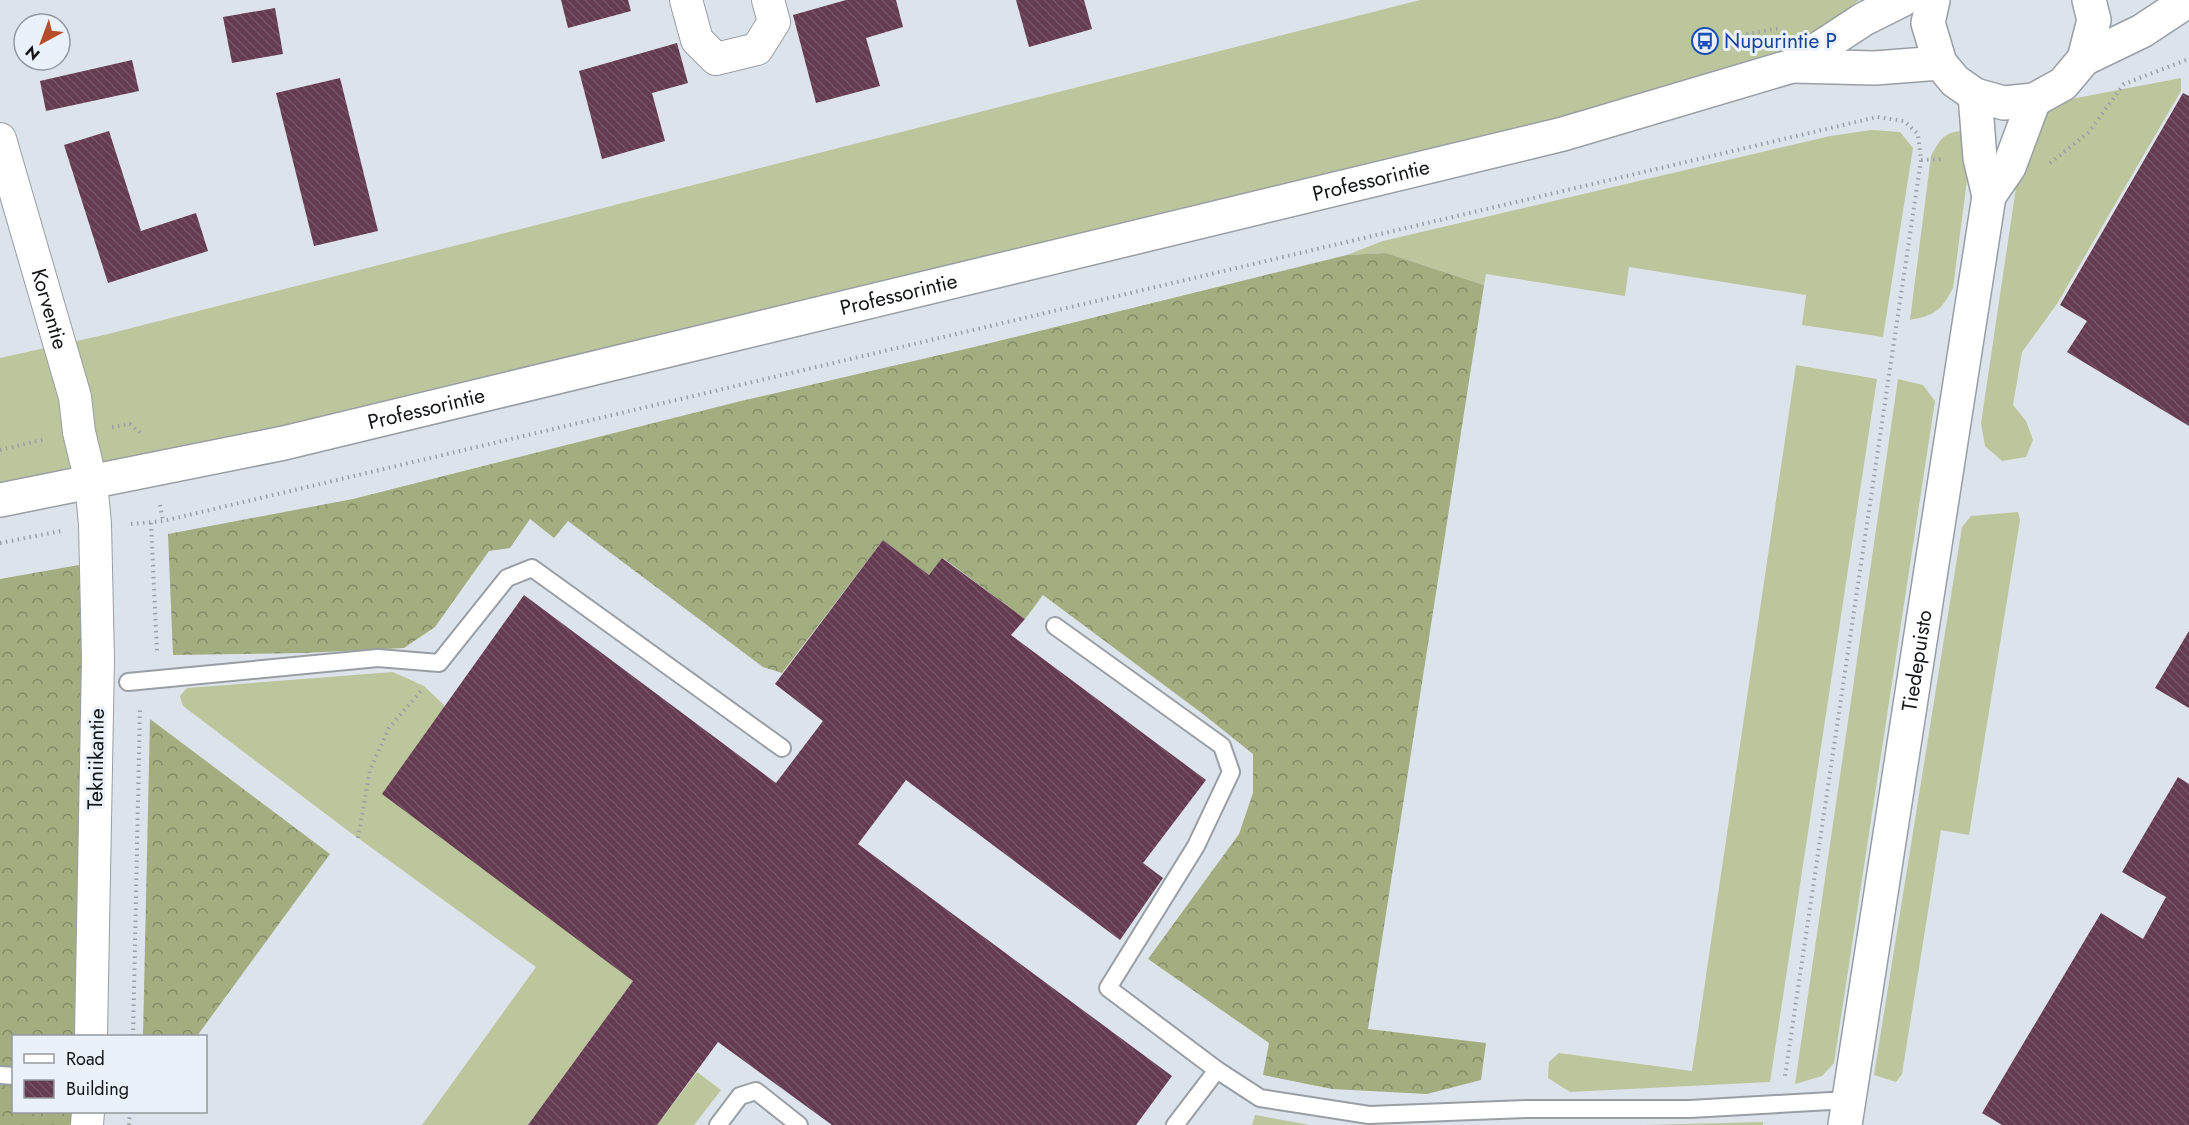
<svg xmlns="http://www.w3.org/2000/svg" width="2189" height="1125" viewBox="0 0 2189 1125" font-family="Jost,sans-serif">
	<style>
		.grass { fill: #bcc69c }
		.forest { fill: url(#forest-crowns) }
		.building { fill: url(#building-back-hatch) }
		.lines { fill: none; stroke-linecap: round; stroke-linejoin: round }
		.service-casing { stroke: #999ea5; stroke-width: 20 }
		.minor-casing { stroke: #999ea5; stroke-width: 34 }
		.tertiary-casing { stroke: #999ea5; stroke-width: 36 }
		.secondary-casing { stroke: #999ea5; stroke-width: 36 }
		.path { stroke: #9ba0a5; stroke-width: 4; stroke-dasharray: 1.5 4.5; stroke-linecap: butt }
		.service { stroke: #fff; stroke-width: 16 }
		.minor { stroke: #fff; stroke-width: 32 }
		.tertiary { stroke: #fff; stroke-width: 33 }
		.secondary { stroke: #fff; stroke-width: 33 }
		.labels { text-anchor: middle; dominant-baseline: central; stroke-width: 6; stroke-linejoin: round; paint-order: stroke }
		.transit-label { font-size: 21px; fill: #164399; stroke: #eaf1f8; text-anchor: start }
		.street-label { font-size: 21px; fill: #121416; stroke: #eaf1f8 }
	</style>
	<defs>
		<pattern id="forest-crowns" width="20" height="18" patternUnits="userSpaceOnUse" patternTransform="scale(1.5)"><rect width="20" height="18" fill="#a2ad80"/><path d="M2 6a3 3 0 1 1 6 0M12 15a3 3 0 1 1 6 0" fill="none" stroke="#838c68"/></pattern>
		<pattern id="building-back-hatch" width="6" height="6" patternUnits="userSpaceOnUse" patternTransform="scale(1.5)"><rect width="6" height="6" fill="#643b50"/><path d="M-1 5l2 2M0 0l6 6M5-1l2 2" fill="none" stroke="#755465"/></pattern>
	</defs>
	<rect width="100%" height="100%" fill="#dde3ea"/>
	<g class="grass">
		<polygon points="1420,0 1859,0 1766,74 91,482 0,490 0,358 108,334"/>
		<polygon points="2181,78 2181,91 2057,304 2022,352 2013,405 2026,421 2033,440 2026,457 2002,461 1985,446 1981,423 2018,174 2045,104"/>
		<polygon points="1872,130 1900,132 1913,148 1883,337 1802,325 1806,295 1629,267 1625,296 1486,274 1484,285 1386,253 1347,255 1383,241 1830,136"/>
		<path d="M1963,131L1971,149L1953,288C1941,311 1935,315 1910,320L1931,156C1940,140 1943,132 1963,131Z"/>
		<polygon points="1796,365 1877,379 1770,1082 1570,1092 1548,1078 1549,1062 1559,1053 1692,1071"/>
		<polygon points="1898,379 1923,385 1935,401 1834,1063 1822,1076 1795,1084"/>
		<polygon points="2018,512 2020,520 1969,835 1941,830 1902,1074 1896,1082 1874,1075 1962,527 1971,516"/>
		<polygon points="393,672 424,686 445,706 633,981 528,1125 422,1125 536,967 347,830 183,706 180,696 187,688"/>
		<polygon points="697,1072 721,1090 694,1125 657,1125"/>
		<polygon points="1255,1115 1310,1125 1252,1125"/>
		<polygon points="1763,1122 1763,1125 1644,1125"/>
	</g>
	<g class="forest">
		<polygon points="1386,253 1484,285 1368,1029 1486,1043 1481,1080 1427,1094 1332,1089 1263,1075 1269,1043 1148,959 1239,834 1253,793 1253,754 1203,714 1043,595 1025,619 943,558 929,575 883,540 782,673 763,667 568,521 554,538 530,519 510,548 489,551 435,627 404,648 304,653 173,655 168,534 353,499 741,401 974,347 1347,255"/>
		<polygon points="96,562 86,1036 14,1036 14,1112 83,1112 83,1125 0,1125 0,579"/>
		<polygon points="150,719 330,854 197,1036 143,1036"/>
	</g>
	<g class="building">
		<polygon points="561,0 628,0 631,11 568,28"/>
		<polygon points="846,0 896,0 903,27 866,38 880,86 816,103 793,15"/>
		<polygon points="1016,0 1084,0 1092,29 1029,47"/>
		<polygon points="275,8 283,54 232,63 223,17"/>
		<polygon points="677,43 688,83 652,93 665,141 602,159 579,71"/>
		<polygon points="132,60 139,91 46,111 40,81"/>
		<polygon points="340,78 378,231 314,246 276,93"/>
		<polygon points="2183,93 2189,96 2189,426 2067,352 2087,321 2060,305"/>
		<polygon points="109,131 141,231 196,213 208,251 108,283 64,145"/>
		<polygon points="883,540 929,575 942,558 1025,619 1011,635 1206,780 1143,863 1163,878 1120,940 906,780 858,844 1172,1076 1136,1125 832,1125 718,1042 657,1125 528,1125 633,981 382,794 524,595 776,783 823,721 775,684"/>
		<polygon points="2189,631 2189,708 2155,688"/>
		<polygon points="2178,777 2189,784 2189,1125 2002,1125 1982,1113 2101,913 2143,939 2166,897 2122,872"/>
	</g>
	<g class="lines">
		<defs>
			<g id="service">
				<polyline points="1055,626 1222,746 1231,772 1196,846 1108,988 1217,1070"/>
				<polyline points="128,682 378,658 439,663 507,578 532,568 782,748"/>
				<polyline points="0,1075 14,1076"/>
				<polyline points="718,1125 740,1096 756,1091 799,1125"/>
				<polyline points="1175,1125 1217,1070 1260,1098 1369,1115 1526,1109 1690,1109 1848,1100"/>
			</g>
			<g id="minor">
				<polyline points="686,0 697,40 716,59 757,49 774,22 768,0"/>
				<path id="s1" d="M0,139L75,397L79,432L91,482L95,524L98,659L91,1036"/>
				<polyline points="87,1125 88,1112"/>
			</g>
			<g id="tertiary">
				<polyline points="1989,196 2009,167 2034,100"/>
				<path id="s2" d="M1845,1125L1989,196L1980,158L1975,95"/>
			</g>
			<g id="secondary">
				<polyline points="1933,0 1928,23 1940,63 1955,81 1975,95 2004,103 2034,100 2063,84 2084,59 2094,20 2089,0"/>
				<polyline points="2084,59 2142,31 2189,0"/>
				<polyline points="1792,66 1875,68 1940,63"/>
				<path id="s3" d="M0,500L284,443L1563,134L1792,66L1864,19L1902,0"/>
			</g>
		</defs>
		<use href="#service" class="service-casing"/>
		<use href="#minor" class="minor-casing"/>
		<use href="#tertiary" class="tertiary-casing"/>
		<use href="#secondary" class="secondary-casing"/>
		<g class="path">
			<polyline points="1705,41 1781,28"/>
			<polyline points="1921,160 1945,159"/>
			<polyline points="2050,163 2088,133 2124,84 2189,59"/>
			<polyline points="112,427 130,424 143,435"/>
			<polyline points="0,450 46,439"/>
			<polyline points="160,505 163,521"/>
			<polyline points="151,523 157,652"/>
			<polyline points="131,524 163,521 1877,117 1904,121 1918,134 1921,160 1785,1076"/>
			<polyline points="0,543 61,531"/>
			<polyline points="358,838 370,770 389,728 421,691"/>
			<polyline points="133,1036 140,708"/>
			<polyline points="129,1125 130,1112"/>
		</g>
		<use href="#service" class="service"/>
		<use href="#minor" class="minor"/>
		<use href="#tertiary" class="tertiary"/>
		<use href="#secondary" class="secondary"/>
	</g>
	<defs>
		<symbol id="bus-ring" viewBox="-11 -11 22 22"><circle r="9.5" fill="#eaf1f8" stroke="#1a4fb4" stroke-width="1.5"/><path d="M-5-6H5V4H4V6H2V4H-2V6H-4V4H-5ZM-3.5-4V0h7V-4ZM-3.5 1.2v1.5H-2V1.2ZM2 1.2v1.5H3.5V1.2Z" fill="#1a4fb4"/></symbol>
	</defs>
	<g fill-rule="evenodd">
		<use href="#bus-ring" x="1690" y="26" width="30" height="30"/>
	</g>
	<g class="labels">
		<g class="transit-label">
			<text x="1724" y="41">Nupurintie P</text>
		</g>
		<g class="street-label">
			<text stroke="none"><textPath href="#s3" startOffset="1408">Professorintie</textPath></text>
			<text stroke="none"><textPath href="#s3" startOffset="922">Professorintie</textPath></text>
			<text stroke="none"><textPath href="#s1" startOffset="177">Korventie</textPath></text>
			<text stroke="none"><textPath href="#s3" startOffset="436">Professorintie</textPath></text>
			<text stroke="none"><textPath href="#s2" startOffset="470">Tiedepuisto</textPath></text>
			<text transform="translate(96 759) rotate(-89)">Tekniikantie</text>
		</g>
	</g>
	<rect x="12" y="1035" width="195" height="78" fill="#eaf1f8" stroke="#94999e" stroke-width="1.5"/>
	<rect x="24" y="1054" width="30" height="9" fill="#ffffff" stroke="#94999e" stroke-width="1.5"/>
	<text x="66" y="1065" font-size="18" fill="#121416">Road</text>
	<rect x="24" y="1080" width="30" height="18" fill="url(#building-back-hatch)" stroke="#94999e" stroke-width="1.5"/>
	<text x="66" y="1095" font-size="18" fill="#121416">Building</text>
	<g transform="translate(42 42) rotate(221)"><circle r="28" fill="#eaf1f8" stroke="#94999e" stroke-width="1.5"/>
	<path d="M0-4.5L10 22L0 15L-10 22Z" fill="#b54d2a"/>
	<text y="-9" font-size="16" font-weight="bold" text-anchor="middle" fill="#121416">N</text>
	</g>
</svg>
